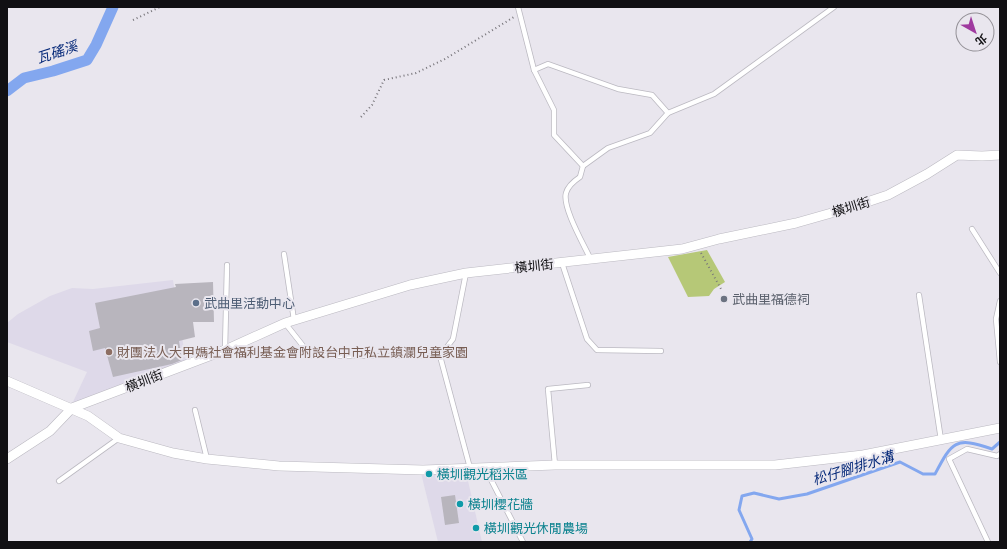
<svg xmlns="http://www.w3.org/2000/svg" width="1007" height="549" viewBox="0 0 1007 549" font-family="Roboto,'Noto Sans TC',sans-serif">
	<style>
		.built { fill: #ded9e9 }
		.green { fill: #b6c877 }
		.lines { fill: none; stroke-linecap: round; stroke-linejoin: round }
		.stream { stroke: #83a7ef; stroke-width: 3 }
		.canal { stroke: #83a7ef; stroke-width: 11 }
		.building { fill: #b8b5bd }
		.lane-casing { stroke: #bbb9c1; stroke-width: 6 }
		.street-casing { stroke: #bbb9c1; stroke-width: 10 }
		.path { stroke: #77757a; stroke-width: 2; stroke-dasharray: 1 3; stroke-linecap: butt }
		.lane { stroke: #fff; stroke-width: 4.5 }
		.street { stroke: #fff; stroke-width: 9 }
		.worship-dot { fill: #6b7280; stroke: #e9e6ee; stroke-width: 1.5 }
		.service-dot { fill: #5c6f8a; stroke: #e9e6ee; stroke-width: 1.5 }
		.education-dot { fill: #8d6e63; stroke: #e9e6ee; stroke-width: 1.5 }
		.culture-dot { fill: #0f9aa8; stroke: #e9e6ee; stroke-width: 1.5 }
		.labels { text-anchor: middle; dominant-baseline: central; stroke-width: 4; stroke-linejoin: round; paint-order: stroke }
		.street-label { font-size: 13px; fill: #111013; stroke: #e9e6ee }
		.worship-label { font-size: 13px; fill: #5b616d; stroke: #e9e6ee; text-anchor: start }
		.service-label { font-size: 13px; fill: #4e5e75; stroke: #e9e6ee; text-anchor: start }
		.education-label { font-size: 13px; fill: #785e54; stroke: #e9e6ee; text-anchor: start }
		.culture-label { font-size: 13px; fill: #0d838f; stroke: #e9e6ee; text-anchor: start }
		.water-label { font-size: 14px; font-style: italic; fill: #062979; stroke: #e9e6ee }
	</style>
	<rect width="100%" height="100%" fill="#e9e6ee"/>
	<g class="built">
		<polygon points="173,280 186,362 72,404 87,372 7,342 7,323 18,314 50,296 72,288 93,289"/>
		<polygon points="466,472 482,542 438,542 421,473"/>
	</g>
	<polygon class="green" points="707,250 725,282 714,289 709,296 688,297 668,257"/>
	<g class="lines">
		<path class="stream" d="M750,542L752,539L739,510L742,496L754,493L779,499L807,494L900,462L923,474H935C952,442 955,436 992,449L1000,442"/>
		<polyline class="canal" points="7,91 24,78 53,71 87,60 96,45 113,7"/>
	</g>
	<g class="building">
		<polygon points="213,282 214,322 193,322 195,337 179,341 182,360 172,364 113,377 105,348 93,351 89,331 100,328 95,303 176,287 175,284"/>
		<polygon points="455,495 459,523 445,525 441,497"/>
	</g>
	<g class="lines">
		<defs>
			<g id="lane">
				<polyline points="518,7 534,70 554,110 554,135 583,166"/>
				<polyline points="534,70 548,64 618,89 652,95 668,113"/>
				<polyline points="972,229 1000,273"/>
				<polyline points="284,254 294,320"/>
				<path d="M590,258C584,245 562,207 566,193C568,186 574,181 580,177L583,166L608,148L650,133L668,113L714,94L834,7"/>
				<polyline points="562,263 587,339 597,350 661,351"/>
				<polyline points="466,273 453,339 440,356 470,468"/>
				<polyline points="919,295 941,440"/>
				<polyline points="1000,301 996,319 1000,362"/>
				<polyline points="285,323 311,356 440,356"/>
				<polyline points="225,350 227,265"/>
				<polyline points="195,410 207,459"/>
				<polyline points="555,465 548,389 588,385"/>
				<polyline points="485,468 523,542"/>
				<polyline points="59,481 119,438"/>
				<polyline points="988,542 949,459 967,449 997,456 1000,454"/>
			</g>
			<g id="street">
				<polyline points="7,381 88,416 119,438 173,453 207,459 279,466 423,470 555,465 775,465 863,455 1000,428"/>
				<polyline points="7,459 50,431 72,408 225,350 285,323 410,285 466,273 682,249 719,239 796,223 849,208 888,195 927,174 957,155 982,156 1000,155"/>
			</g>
		</defs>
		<use href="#lane" class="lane-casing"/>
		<use href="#street" class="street-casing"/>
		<g class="path">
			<polyline points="133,20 160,7"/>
			<polyline points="361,117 372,105 384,80 416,73 445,59 514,17"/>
			<polyline points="701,253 721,289"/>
		</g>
		<use href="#lane" class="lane"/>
		<use href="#street" class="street"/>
	</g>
	<circle class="worship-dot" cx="724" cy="299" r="4"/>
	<circle class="service-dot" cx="196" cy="303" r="4"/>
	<circle class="education-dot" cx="109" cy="352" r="4"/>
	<g class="culture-dot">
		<circle cx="429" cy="474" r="4"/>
		<circle cx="460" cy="504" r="4"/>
		<circle cx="476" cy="528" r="4"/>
	</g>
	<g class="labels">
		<g class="street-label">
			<text transform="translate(851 207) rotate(-17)">橫圳街</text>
			<text transform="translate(534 266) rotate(-6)">橫圳街</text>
			<text transform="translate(144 381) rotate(-21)">橫圳街</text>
		</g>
		<g class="worship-label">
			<text x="732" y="299">武曲里福德祠</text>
		</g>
		<g class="service-label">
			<text x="204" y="303">武曲里活動中心</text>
		</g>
		<g class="education-label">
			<text x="117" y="352">財團法人大甲媽社會福利基金會附設台中市私立鎮瀾兒童家園</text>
		</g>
		<g class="culture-label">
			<text x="437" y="474">橫圳觀光稻米區</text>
			<text x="468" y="504">橫圳櫻花牆</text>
			<text x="484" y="528">橫圳觀光休閒農場</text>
		</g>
		<g class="water-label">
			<text transform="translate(57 52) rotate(-18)">瓦磘溪</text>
			<text transform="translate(853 468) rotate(-17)">松仔腳排水溝</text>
		</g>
	</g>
	<rect width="1007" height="549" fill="none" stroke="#111013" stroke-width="16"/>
	<g transform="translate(975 32) rotate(141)"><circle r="19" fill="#e9e6ee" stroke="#939096"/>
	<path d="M0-3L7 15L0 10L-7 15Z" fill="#9f3a9f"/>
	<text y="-6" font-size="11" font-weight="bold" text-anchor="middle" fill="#111013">北</text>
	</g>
</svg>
